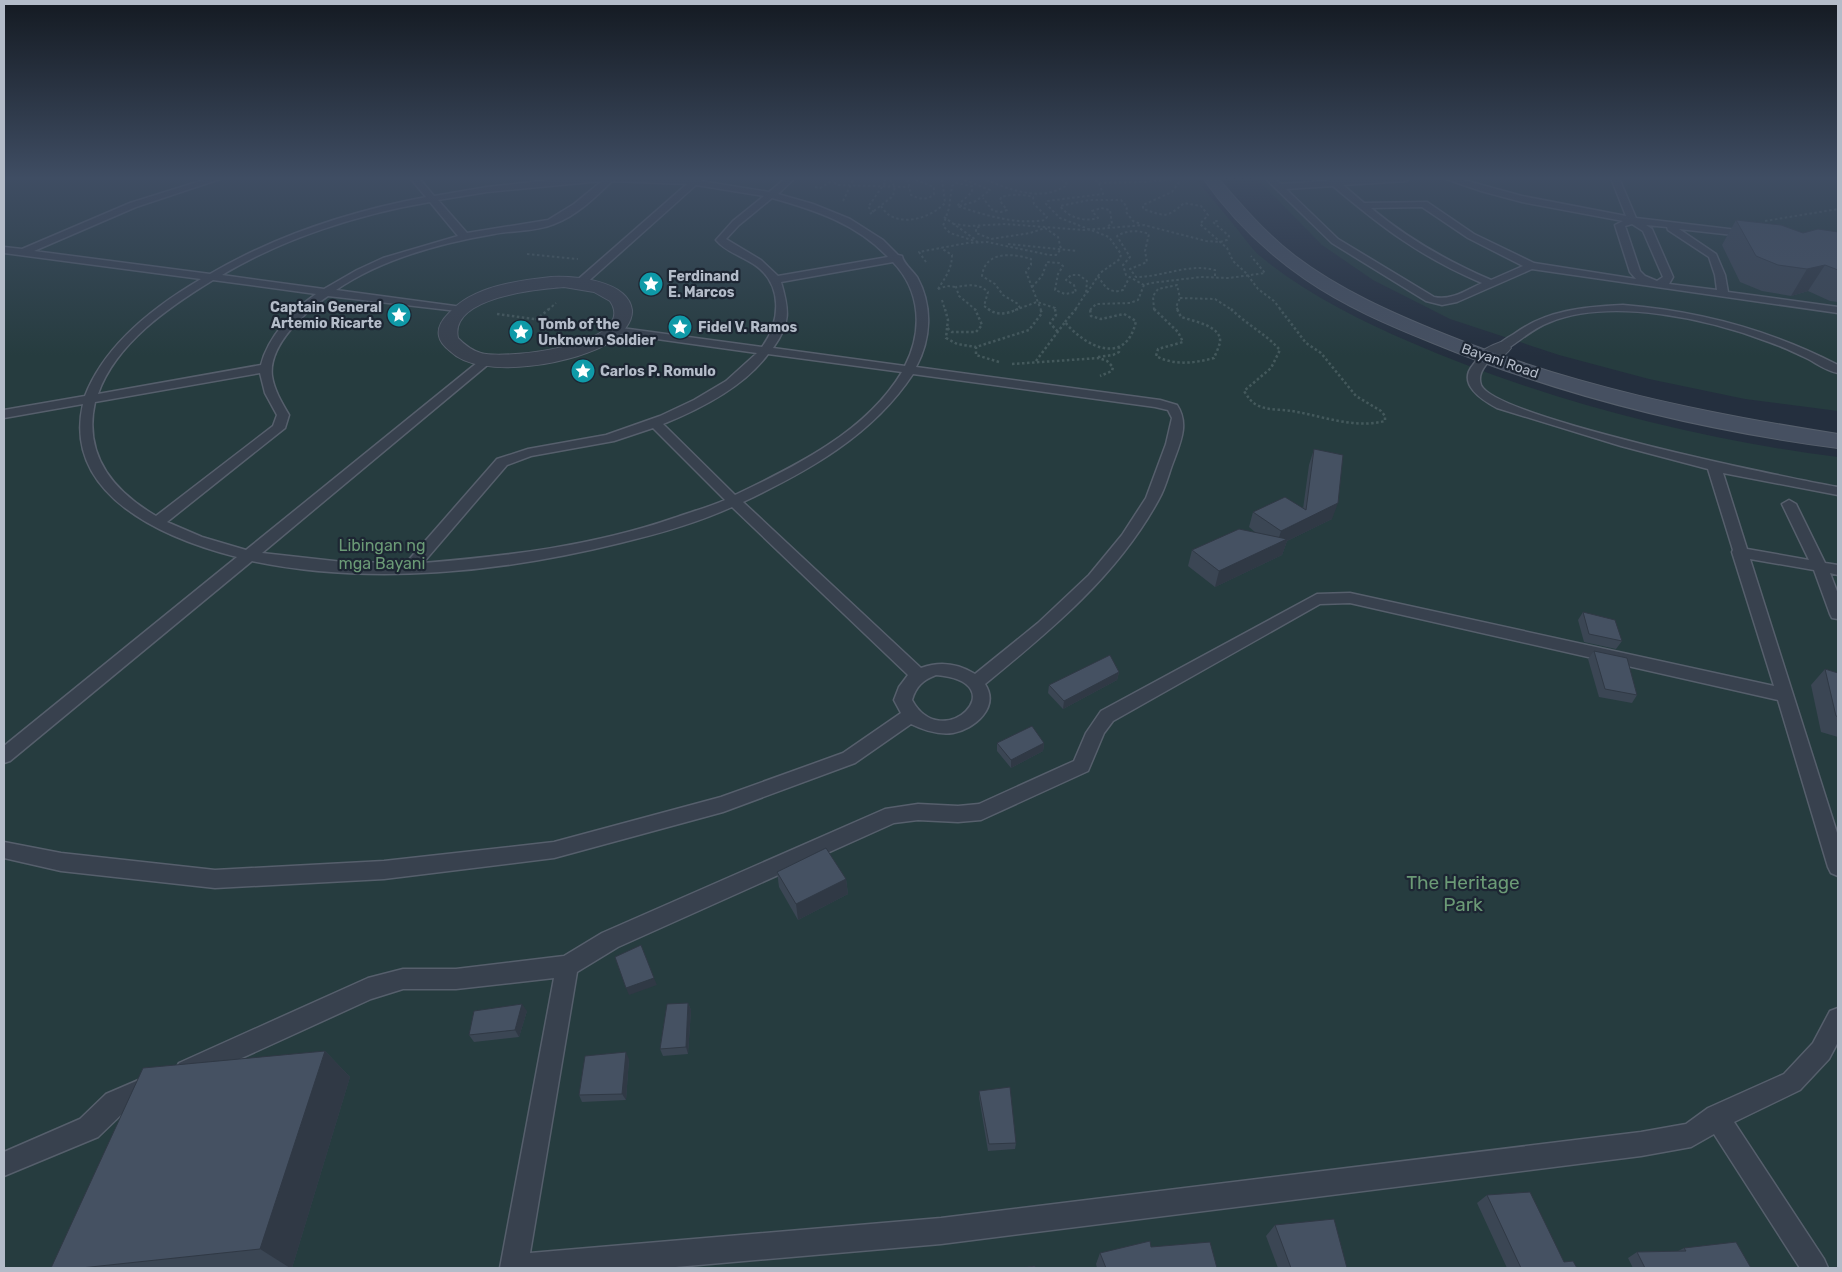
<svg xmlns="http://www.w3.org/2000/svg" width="1842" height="1272" viewBox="0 0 1842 1272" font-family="Rubik,sans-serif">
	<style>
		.green { fill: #263c3f }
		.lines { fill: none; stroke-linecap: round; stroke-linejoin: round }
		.lane-casing { stroke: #565f6c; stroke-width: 3 }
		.street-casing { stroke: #565f6c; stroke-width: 2 }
		.secondary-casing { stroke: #565f6c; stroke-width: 2 }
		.path-far1 { stroke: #44595c; stroke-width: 2; stroke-dasharray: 2.5 2.5; stroke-linecap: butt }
		.path { stroke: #44595c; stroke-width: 2.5; stroke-dasharray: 2.5 2.5; stroke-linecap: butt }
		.lane { fill: #38414e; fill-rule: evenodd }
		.street { fill: #38414e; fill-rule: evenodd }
		.secondary { fill: #465061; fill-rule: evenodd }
		.wall { fill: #3b4654 }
		.shaded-wall { fill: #303945 }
		.building { fill: #455162; stroke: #303945 }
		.labels { text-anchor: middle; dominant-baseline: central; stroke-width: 4.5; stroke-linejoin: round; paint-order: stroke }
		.far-poi-label { font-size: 14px; font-weight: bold; fill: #b4bcc9; stroke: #1d2633; text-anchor: start }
		.far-street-label { font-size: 14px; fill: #b4bcc9; stroke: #1d2633 }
		.park-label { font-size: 16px; fill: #6b9a76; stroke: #1d2633 }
		.near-park-label { font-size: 19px; fill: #6b9a76; stroke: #1d2633 }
	</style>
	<rect width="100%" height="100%" fill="#242f3e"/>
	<g class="green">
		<path d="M4,178H1195C1209,195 1224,213 1238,230C1245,239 1252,249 1260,256C1305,293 1357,319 1410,342C1544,400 1694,439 1838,457V1268H4Z"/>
		<polygon points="1256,178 1838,178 1838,411 1745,399 1649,379 1559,355 1450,319 1373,280 1322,245"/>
	</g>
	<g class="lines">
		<defs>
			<g id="lane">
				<path d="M210,178H223L136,207L34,251L210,274C275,236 351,211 426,197L410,178H419L434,196L487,187L568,178L692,180L702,178L701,181L769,192L786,178H795L778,194L813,204L850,219L883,240L898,255L902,256C903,263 912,270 917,277C933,306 931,339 916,367L1160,400L1177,405C1189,423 1181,441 1174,460C1169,472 1166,487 1159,499C1118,575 1051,630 985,684C1000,707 975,729 953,733C939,735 923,730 911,724L855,763L723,812L554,858L384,879L215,888L61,871L4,858V842L61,853L215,870L384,861L554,842L721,797L843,753L901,713L894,700L899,687L908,675L732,507C697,523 658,534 620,543C503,572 371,586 252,561L10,761L4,763V746L237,557C166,539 62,496 83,404L4,418V410L85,396C105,344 155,306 201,279L4,253V247L22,249L130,203ZM602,181L574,204L548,220L467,233L438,200L487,192ZM612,181L687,184L575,282L574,284L575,286H583L696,185L764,196L733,221L716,240C726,252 742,256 755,265C783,284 781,322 762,347L614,327L608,330L614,333L757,353L726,381L694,400L660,416L606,435L528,449L497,459L406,563L343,562L262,553L491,362L493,360L491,358H483L246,550L202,537L167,522L285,428L289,415C282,403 274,390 272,376C268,345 306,311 328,296L466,312L467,310L462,307L336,290C381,259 441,243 494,234C513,230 535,232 554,224C576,216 596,197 612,181ZM772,198C815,210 857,224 888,257L778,276L761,260L726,239L739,225ZM430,202L458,236L383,258L357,270L324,289L222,275C284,238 359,214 430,202ZM893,262C921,291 923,331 905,366L773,348C791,323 789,310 781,282ZM213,280L316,294C293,310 268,337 261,365L98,394C116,343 169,307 213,280ZM768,354L902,372C866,432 796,466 735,495L663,424C700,409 744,387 768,354ZM260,373L265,393L277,415L273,426L156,516C113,491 83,455 95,402ZM913,374L1155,407L1168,410L1172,418L1166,444L1146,498L1122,535L1089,575L1038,623L975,674C957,663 940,661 921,668L743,502C808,471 872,436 913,374ZM653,428L725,500C709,507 691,512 674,518C593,546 508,556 423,563L507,465L531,456L614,441ZM936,675C1018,682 942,756 912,700C916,686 923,680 936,675Z"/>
				<path d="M1265,178H1274L1281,184L1327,181L1325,178H1334L1337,180L1410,178L1406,181L1343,185L1364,203L1427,202L1474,234L1534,263L1636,279L1630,272L1615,225L1623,221L1522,202L1481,191L1443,178H1456L1522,196L1626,216L1611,178H1619L1636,218L1754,232L1756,234L1751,237L1679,229L1716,254L1725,275L1728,292L1838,307V313L1532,269L1457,302L1442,305L1426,301L1332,243ZM1333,186C1384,229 1421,257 1482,283C1467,290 1451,301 1434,297L1338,239L1286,189ZM1422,207L1468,238L1523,266L1491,280C1447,261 1408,239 1371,208ZM1632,224L1643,231L1663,277L1657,281L1645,276L1640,271L1625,226ZM1646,225L1667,227L1668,230L1709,257L1715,275L1717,290L1669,284L1673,277L1652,229Z"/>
				<path d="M1623,305C1700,311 1770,330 1838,365V373C1826,371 1815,362 1804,357C1793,352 1781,346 1769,342C1709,319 1612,297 1550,322C1533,328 1520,341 1505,350L1501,351L1495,348C1500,342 1507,338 1514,334C1547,310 1583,307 1623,305Z"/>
				<path d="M1485,355L1491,358C1485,366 1477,374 1481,385C1495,418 1791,479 1838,487V495L1723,473L1747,549L1809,560L1782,504L1789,500L1796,504L1825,563L1838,565V575L1830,573L1838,594V619L1832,618L1830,614L1814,570L1750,559L1838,836V876L1831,873L1828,867L1778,700L1350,603L1320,604L1113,721L1104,733L1088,771L981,820L958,822L918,820L894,823L618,947L577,972L530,1253L941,1218L1641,1132L1686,1124L1708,1108L1784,1074L1813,1043L1830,1011L1838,1008V1042L1829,1059L1800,1090L1734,1122L1824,1259L1828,1268H1800L1714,1134L1691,1147L1641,1156L941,1244L664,1268H500L554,978L456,989H403L371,999L187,1083L179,1079L175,1071L179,1063L368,978L403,969H456L564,956L602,933L885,809L918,804L958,806L979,804L1074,761L1086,733L1101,711L1317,594L1350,593L1774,686L1732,552L1733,550L1708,469L1621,446L1497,408C1482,400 1457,384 1473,365C1477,360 1479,356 1485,355Z"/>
				<polygon points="148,1076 156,1080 160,1088 156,1096 124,1112 98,1137 4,1176 4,1152 80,1119 106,1094"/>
			</g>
			<g id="street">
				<path d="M551,277C574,276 628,280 632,310C633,322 622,334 612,341C579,363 481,382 450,351C445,347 440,342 439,336C437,327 443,319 449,313C473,286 516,281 551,277ZM564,287L594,292L610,301C640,345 505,360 481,353C471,350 465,345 458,338C449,297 538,289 564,287Z"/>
				<path d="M1501,342L1508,344L1511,348C1504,358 1490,365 1478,362L1475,358C1481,350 1492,345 1501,342Z"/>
			</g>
			<path id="secondary" d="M1203,178H1218C1242,206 1265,233 1295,256C1340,290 1392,313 1444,334C1572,386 1703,413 1838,434V448C1700,430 1562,396 1433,343C1388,325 1344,306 1305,279C1266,252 1230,217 1203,178Z"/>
		</defs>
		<use href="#lane" class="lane-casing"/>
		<use href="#street" class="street-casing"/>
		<use href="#secondary" class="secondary-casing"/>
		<g class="path-far1">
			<polyline points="832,178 836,185 909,187"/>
			<path d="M902,178L908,181L911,195C919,199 927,201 934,194V187L916,180L917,178"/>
			<polyline points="960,178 990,190 976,201 960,206"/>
			<path d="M982,178C1008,189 1041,203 1067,185L1065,180L1057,178"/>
			<polyline points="1011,178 1022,178"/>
			<path d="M1182,178L1172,192L1143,205V209C1165,216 1166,219 1184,203L1201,206L1208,215L1200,224L1227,248L1233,261L1246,273L1258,289L1274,301L1281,310"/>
			<polyline points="1099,183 1146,182 1182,178"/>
			<polyline points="815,187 820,188 832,181"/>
			<polyline points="843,201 854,178"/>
			<path d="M881,206C883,209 886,213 889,215C906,226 933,216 945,203L942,178"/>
			<polyline points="874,212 868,207 886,181 883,178"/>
			<polyline points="870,214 893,196 895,187 889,178"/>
			<polyline points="944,217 976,240"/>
			<polyline points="1765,221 1838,209"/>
			<polyline points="953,224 970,226 1005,224 1084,230 1144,225 1206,241 1220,242 1227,240 1229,236 1213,222 1220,220"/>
			<path d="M1108,226L1112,224L1110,210L1101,208L1092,211L1098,218C1084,222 1069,218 1060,206L1089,200H1121L1127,207L1126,212L1133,221L1141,224"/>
			<path d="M978,242L950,233L943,226L949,208L952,186L956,183L972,186V192L957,206C985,215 1015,225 1045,220L1047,217L1034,204L1033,197C1022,194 1012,194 1001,197L1000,201L1007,210L1001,212L993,211L983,198"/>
			<polyline points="1008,244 1077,251"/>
			<polyline points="527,254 578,259"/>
			<polyline points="926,262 919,252 967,243 987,242 1049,255 1056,255 1061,249 1058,237 1045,228 1030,233 991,239 976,233 976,228 981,226"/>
			<path d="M1098,276C1105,287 1109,294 1123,290L1129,278"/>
			<path d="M1144,285L1126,275L1123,265L1130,257L1117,236C1127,230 1138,230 1149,234L1145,251L1147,262L1130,269L1136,277C1163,277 1188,263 1215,270V277"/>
			<polyline points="1032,287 1042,276 1047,262 1059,263 1063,266 1058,274 1055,290 1065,294 1076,292 1074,285 1066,280 1071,275 1079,275 1087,281 1086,293 1075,310"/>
			<path d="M938,289C945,278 952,269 952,255L941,248"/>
			<polyline points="938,289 947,286 956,287"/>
			<polyline points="1087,293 1100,273 1120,259 1121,254 1109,237 1060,218 1046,204 1047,201 1103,194 1099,183 1094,178"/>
			<polyline points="1180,298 1215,299 1232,310"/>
			<polyline points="942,300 945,310"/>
			<path d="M1020,308L1018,304L1003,295L995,284L982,276C985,251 1012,253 1031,259V265L1026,272L1041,310"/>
			<polyline points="548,310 556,303"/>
			<path d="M976,310L959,296L956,287C968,285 979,283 988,292L984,306L990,310"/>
			<polyline points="1015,310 1037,302 1055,308 1055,310"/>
			<polyline points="1090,310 1096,304 1130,303 1138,300 1144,285 1151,283 1201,277 1229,278 1265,273 1251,256"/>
			<polyline points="1154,310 1153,296 1158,289 1177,285 1180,298"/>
			<polyline points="1178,310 1176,307 1180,298"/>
		</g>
		<g class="path">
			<polyline points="945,309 948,320 947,328 952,332 976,332 982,325 975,309"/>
			<path d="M988,309C998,316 1007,314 1018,309"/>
			<polyline points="1055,309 1056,315 1050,323 1058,332"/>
			<path d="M1154,309L1178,332L1183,342L1158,349L1156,356C1175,366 1194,363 1214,358C1216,353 1219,347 1220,342C1222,326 1193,321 1181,317L1177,309"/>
			<path d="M1231,309C1246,324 1266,334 1280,350L1271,368L1244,391C1248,397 1251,402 1257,405C1268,411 1281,409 1292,411C1323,416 1353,429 1385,421V416L1381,411L1356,396L1321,353L1306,343L1280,309"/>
			<polyline points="497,314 578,325"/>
			<polyline points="536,320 549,309"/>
			<polyline points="1065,322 1076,309"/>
			<polyline points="947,328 946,338 957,344 976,347"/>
			<polyline points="1098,357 1113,355 1119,352 1119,347"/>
			<path d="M1036,361L1065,322C1085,347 1126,367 1136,321L1124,314L1101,319L1091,316L1090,309"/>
			<polyline points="999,362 976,355 976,347 1029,330 1042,313 1040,309"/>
			<polyline points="1012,364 1099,358 1107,361 1113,367 1112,371 1100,376"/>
		</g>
		<use href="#lane" class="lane"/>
		<use href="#street" class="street"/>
		<use href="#secondary" class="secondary"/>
	</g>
	<g class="wall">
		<polygon points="1736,220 1803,233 1838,232 1838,302 1830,301 1808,291 1791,296 1762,291 1740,282 1722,245"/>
		<polygon points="1314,449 1332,519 1287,541 1282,555 1215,587 1188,566 1192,550 1256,533 1249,527 1253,512 1303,509 1309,465"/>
		<polygon points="1583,612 1622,641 1616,649 1584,642 1578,620"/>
		<polygon points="1594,651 1637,695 1632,703 1599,697 1588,659"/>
		<polygon points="1825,669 1838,673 1838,737 1821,732 1811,685"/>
		<polygon points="1119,672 1117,680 1063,709 1048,693 1049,685"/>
		<polygon points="997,743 1044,743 1043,751 1011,768 997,751"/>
		<polygon points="777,872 846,879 848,894 798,920 779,887"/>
		<polygon points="688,1003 691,1010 688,1054 663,1056 660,1049"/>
		<polygon points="527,1011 519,1037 474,1042 469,1035"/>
		<polygon points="325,1051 350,1077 292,1268 51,1268"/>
		<polygon points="629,1059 626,1100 582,1102 579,1095"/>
		<polygon points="979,1091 1016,1143 1015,1149 988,1151 979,1097"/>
		<polygon points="1487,1195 1564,1262 1577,1268 1507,1268 1477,1203"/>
		<polygon points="1275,1225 1347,1268 1278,1268 1266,1236"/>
		<polygon points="1151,1247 1217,1268 1097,1268 1096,1264 1100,1253"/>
		<polygon points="1684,1248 1751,1268 1633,1268 1628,1258 1637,1252 1678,1251"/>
	</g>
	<g class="shaded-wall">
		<polygon points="1825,265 1808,291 1791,296 1807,269"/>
		<polygon points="1338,503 1332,519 1287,541 1282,555 1215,587 1219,571 1277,544 1281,531"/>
		<polygon points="1119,672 1117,680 1063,709 1064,701"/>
		<polygon points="1044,743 1043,751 1011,768 1011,760"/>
		<polygon points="846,879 848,894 798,920 796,904"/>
		<polygon points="654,978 657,985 629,995 626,988"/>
		<polygon points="688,1003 691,1010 688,1054 686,1047"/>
		<polygon points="522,1004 527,1011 519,1037 515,1030"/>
		<polygon points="325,1051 350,1077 292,1268 290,1268 260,1249"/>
		<polygon points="626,1052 629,1059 626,1100 622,1094"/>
	</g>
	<g class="building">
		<polygon points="1736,220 1781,225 1803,233 1818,229 1838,232 1838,270 1825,265 1807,269 1778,265 1756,256"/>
		<polygon points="1314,449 1343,455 1338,503 1281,531 1253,512 1285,497 1306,510"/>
		<polygon points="1239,529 1287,539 1219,571 1192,550"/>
		<polygon points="1583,612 1615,620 1622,641 1589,634"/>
		<polygon points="1594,651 1627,658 1637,695 1605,689"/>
		<polygon points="1110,655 1119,672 1064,701 1049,685"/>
		<polygon points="1825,669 1838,673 1838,717 1836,716"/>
		<polygon points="1032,726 1044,743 1011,760 997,743"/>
		<polygon points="826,848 846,879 796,904 777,872"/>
		<polygon points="641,945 654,978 626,988 615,957"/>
		<polygon points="688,1003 686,1047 660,1049 667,1004"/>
		<polygon points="522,1004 515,1030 469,1035 474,1011"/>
		<polygon points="325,1051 260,1249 81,1268 51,1268 143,1068"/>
		<polygon points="626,1052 622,1094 579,1095 585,1056"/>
		<polygon points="1010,1087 1016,1143 989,1144 979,1091"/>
		<polygon points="1530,1192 1564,1262 1573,1261 1577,1268 1521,1268 1487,1195"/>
		<polygon points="1334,1219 1347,1268 1291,1268 1275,1225"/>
		<polygon points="1150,1241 1151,1247 1210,1242 1217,1268 1106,1268 1100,1253"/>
		<polygon points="1736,1242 1751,1268 1645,1268 1637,1252 1686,1251 1684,1248"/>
		<polygon points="1035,1266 1035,1268 1020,1268"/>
	</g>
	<linearGradient id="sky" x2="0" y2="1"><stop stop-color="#141a22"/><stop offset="0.5" stop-color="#3f4d63"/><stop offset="1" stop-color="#3f4d63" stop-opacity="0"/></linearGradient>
	<rect width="1842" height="356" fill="url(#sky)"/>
	<defs>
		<symbol id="sight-disc" viewBox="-11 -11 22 22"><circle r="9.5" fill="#0f9aa8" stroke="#1d2633"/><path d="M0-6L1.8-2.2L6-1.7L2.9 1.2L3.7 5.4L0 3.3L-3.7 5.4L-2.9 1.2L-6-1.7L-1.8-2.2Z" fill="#fff"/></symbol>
	</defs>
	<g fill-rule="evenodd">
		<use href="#sight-disc" x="637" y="270" width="28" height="28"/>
		<use href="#sight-disc" x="385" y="301" width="28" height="28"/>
		<use href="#sight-disc" x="666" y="313" width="28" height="28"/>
		<use href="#sight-disc" x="507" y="318" width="28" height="28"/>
		<use href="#sight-disc" x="569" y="357" width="28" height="28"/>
	</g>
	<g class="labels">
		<g class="far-poi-label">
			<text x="668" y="276">Ferdinand<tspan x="668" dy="16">E. Marcos</tspan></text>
			<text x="382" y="307" text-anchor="end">Captain General<tspan x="382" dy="16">Artemio Ricarte</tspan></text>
			<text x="538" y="324">Tomb of the<tspan x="538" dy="16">Unknown Soldier</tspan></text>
			<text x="698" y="327">Fidel V. Ramos</text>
			<text x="600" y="371">Carlos P. Romulo</text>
		</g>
		<g class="far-street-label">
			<text transform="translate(1500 361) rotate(19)">Bayani Road</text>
		</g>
		<g class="park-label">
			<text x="382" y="545">Libingan ng<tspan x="382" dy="18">mga Bayani</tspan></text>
		</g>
		<g class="near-park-label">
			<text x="1463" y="882">The Heritage<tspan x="1463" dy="22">Park</tspan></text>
		</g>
	</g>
	<rect width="1842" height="1272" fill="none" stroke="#b4bcc9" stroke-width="10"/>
</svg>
